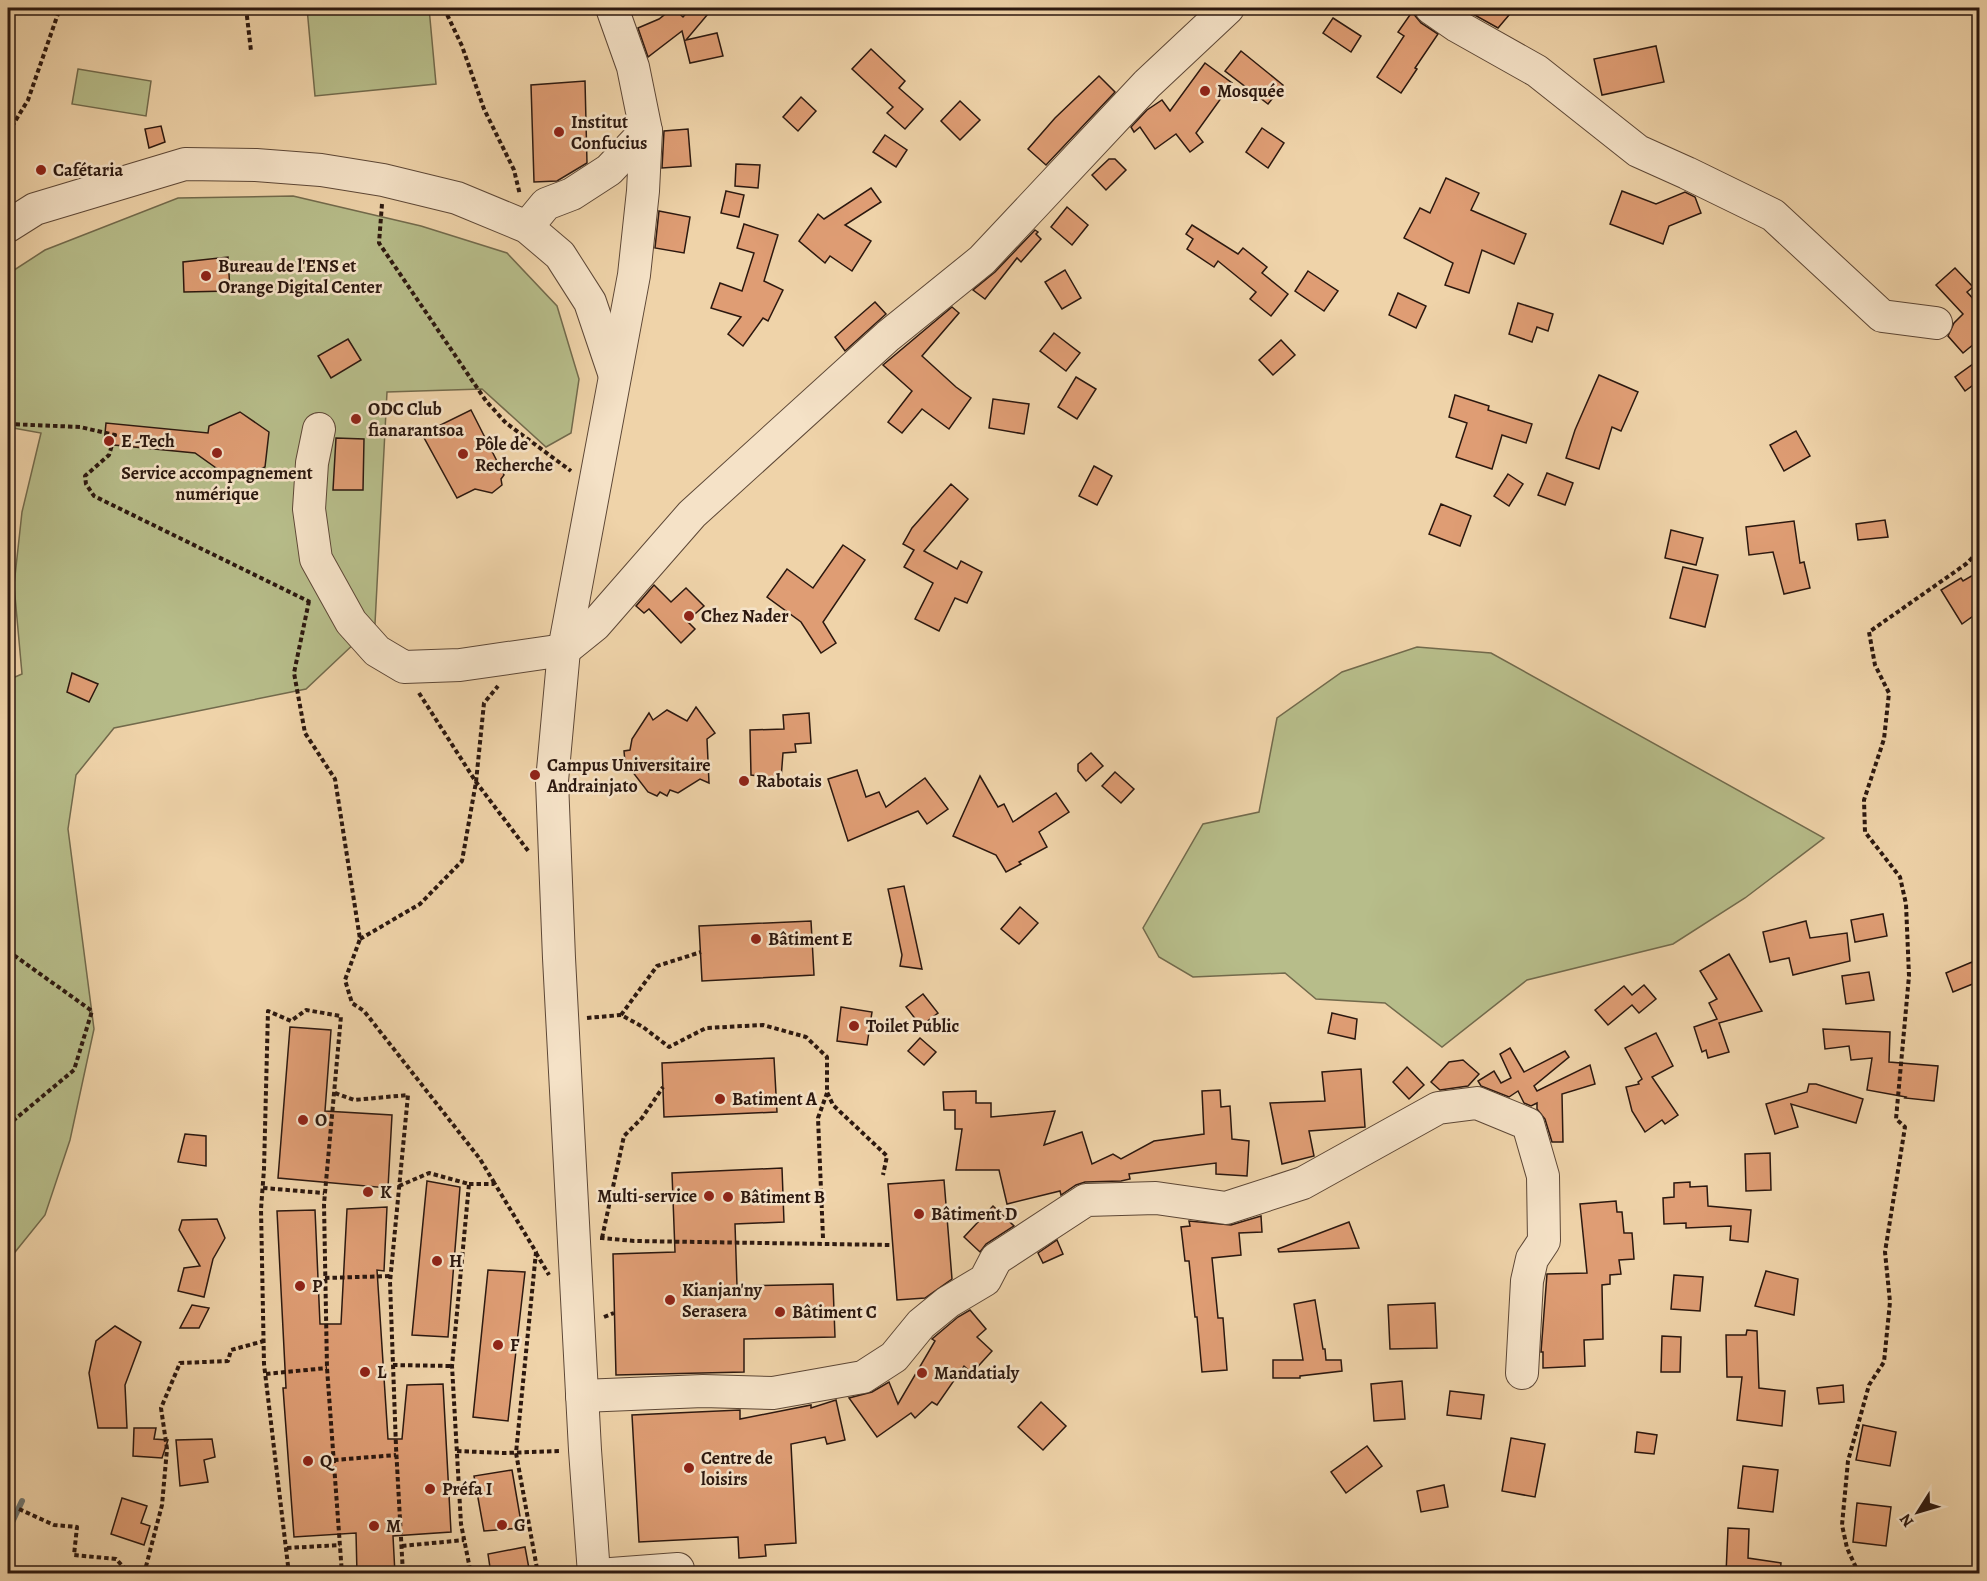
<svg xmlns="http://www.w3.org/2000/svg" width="1987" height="1581" viewBox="0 0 1987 1581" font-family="Alegreya,serif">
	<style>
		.green { fill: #b7bd8a; stroke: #726a4c; stroke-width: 1.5 }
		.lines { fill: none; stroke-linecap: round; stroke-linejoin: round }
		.stream { stroke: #707771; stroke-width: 6 }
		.building { fill: #df9d74; stroke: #2c180f; stroke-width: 1.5 }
		.minor-casing { stroke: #5d4736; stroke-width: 34 }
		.path { stroke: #2c180f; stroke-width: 4; stroke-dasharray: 4.5 3; stroke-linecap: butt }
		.minor { stroke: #f5e2c7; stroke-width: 32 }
		.poi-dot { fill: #8f2418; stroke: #f5e2c7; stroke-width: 2 }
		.labels { text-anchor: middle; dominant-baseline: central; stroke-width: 5; stroke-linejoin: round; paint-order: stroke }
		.poi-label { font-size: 18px; font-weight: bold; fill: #2c180f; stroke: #f5e2c7; text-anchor: start }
	</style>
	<rect width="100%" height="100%" fill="#efd3a9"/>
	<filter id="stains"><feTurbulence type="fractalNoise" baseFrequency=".00333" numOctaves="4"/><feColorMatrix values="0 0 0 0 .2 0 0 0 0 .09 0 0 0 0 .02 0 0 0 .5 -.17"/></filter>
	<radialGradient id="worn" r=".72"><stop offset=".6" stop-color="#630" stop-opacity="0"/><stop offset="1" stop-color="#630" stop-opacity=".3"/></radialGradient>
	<g class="green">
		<polygon points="307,8 429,8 436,84 315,96"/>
		<polygon points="78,69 151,81 146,116 72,104"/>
		<polygon points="293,196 421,226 507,253 557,306 579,379 571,433 546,447 482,389 387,392 375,624 306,689 114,728 76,775 68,829 94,1029 70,1140 45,1215 11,1257 8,1256 8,680 22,674 14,585 22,512 41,433 8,427 8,274 45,250 178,198"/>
		<polygon points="1417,647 1491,653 1824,838 1745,898 1673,944 1527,980 1442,1047 1385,1003 1316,999 1285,973 1193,977 1159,957 1143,928 1203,824 1259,812 1277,718 1342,672"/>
	</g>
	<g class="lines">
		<polyline class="stream" points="8,1531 22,1501"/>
	</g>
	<g class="building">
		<polygon points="673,8 683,17 691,8 713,8 686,40 717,33 723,56 690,63 682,31 648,57 638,28 659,19"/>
		<polygon points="1462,8 1515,8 1498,28"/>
		<polygon points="1412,12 1421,23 1438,34 1415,68 1417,69 1401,93 1377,77 1404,36 1398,32"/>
		<polygon points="1333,18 1361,36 1351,52 1323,33"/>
		<polygon points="1656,46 1664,82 1602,95 1594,59"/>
		<polygon points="871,49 905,81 899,88 923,109 905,129 887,113 893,107 852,69"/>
		<polygon points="1241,51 1283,85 1268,104 1225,71"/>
		<polygon points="1205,63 1232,83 1196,133 1203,142 1190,152 1176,134 1155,149 1140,127 1134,132 1131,127 1147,110 1162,100 1170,111"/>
		<polygon points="1099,76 1115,92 1046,165 1028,149 1055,118"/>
		<polygon points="585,81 587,163 557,181 534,182 531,85"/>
		<polygon points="801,97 816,111 798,131 783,117"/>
		<polygon points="960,101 980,120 960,140 941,121"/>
		<polygon points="161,126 165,142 149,148 145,129"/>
		<polygon points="1262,128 1284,143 1268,168 1246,152"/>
		<polygon points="688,129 691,166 662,168 664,131"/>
		<polygon points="885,135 907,150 896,167 873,152"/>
		<polygon points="1109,159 1115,159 1126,170 1106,190 1092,175"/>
		<polygon points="736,164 760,165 758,188 735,186"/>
		<polygon points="1446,178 1479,193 1471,210 1526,234 1514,264 1482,250 1469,293 1445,285 1453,263 1404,238 1420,208 1430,213"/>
		<polygon points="871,188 881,202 845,225 871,241 852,271 830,256 825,263 799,241 818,214 824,219"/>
		<polygon points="726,191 744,195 739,217 721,213"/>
		<polygon points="1622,191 1656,204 1685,192 1695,197 1701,213 1669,226 1663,244 1610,224"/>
		<polygon points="1067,207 1088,225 1072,245 1051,227"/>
		<polygon points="659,211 690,217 684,253 655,248"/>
		<polygon points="744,224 778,235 764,281 783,290 768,321 763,318 743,346 728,334 741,317 711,308 720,283 742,291 754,253 737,248"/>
		<polygon points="1192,225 1238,254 1243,248 1267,267 1262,273 1288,294 1271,316 1250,299 1256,292 1218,261 1214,267 1187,249 1193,239 1186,234"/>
		<polygon points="1035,230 1038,232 1036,234 1041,239 1021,262 1017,258 985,299 973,290 995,272"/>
		<polygon points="228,257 230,291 184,292 183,262"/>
		<polygon points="1955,268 1973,287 1967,292 1977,303 1980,301 1980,339 1963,353 1948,336 1954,323 1963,314 1936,285"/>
		<polygon points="1065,270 1081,298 1062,309 1045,282"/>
		<polygon points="1308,271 1338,291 1324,311 1295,291"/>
		<polygon points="1398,293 1426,306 1416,328 1389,315"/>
		<polygon points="875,302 886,314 845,351 835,337"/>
		<polygon points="1518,303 1553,314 1548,331 1537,327 1532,342 1509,334"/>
		<polygon points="952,307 959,313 922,356 956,387 971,398 949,429 922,409 902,433 888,422 912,391 883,365"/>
		<polygon points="1054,333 1080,353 1066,371 1040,351"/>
		<polygon points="348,339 361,360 331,378 318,356"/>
		<polygon points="1281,340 1295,355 1273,375 1259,360"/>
		<polygon points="1980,359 1980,380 1965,391 1955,377"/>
		<polygon points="1599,375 1638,392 1621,431 1612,427 1599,469 1566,458 1575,430"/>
		<polygon points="1076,377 1096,389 1077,419 1058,407"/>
		<polygon points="1455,395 1489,406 1488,410 1532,424 1526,443 1502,435 1492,469 1456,457 1467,423 1449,417"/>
		<polygon points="993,399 1029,404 1024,434 989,428"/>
		<polygon points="471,410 504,475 501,479 502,485 492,493 475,489 457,498 422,434"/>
		<polygon points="240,412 269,432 265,467 233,480 195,453 104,444 106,423 208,433 209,426"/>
		<polygon points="1796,431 1810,456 1784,471 1770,445"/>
		<polygon points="336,438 364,439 363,490 333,490"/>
		<polygon points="1094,466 1112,476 1097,505 1079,496"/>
		<polygon points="1547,473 1573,483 1565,505 1538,495"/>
		<polygon points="1508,474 1523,484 1509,506 1494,496"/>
		<polygon points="951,484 968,499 924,551 957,569 961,561 982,572 967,603 955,598 939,631 915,619 933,583 904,567 914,550 903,544 912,528"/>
		<polygon points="1441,504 1471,516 1460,546 1429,534"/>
		<polygon points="1885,520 1888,537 1858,540 1856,524"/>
		<polygon points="1794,521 1800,563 1804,562 1810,588 1784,594 1773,552 1749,555 1746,527"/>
		<polygon points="1671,530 1703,538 1696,565 1665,558"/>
		<polygon points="843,545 865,560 823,622 836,643 821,653 801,622 767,597 787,569 813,588"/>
		<polygon points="1683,567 1718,575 1705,627 1670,618"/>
		<polygon points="1980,571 1980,611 1962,624 1941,590 1961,578 1963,581"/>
		<polygon points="654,585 671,602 686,588 704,606 687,621 695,629 681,643 649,609 644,613 636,606"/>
		<polygon points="72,673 98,684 89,702 67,692"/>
		<polygon points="696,707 715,733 707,739 709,783 700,779 678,793 670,790 667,796 660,792 657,796 648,792 625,762 624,751 630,750 632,739 649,713 653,720 667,710 687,721"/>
		<polygon points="809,713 811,743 795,744 796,752 783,753 781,779 751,775 750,730 784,729 783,715"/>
		<polygon points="1091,753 1103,766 1086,781 1078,771 1078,764"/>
		<polygon points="857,770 866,797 879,792 886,807 925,778 948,809 927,824 918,811 848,841 828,779"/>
		<polygon points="1115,772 1134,789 1121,803 1102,786"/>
		<polygon points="980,776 998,807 1004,804 1013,822 1056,793 1069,812 1039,832 1047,847 1019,862 1021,864 1006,872 996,855 953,836"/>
		<polygon points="904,886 922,969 900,966 902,955 888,889"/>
		<polygon points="1020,907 1038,923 1019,944 1001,929"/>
		<polygon points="1883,914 1887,936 1855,942 1851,920"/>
		<polygon points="811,921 814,975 702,981 699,926"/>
		<polygon points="1806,921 1810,938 1847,933 1850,961 1793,975 1789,958 1770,962 1763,932"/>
		<polygon points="1729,954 1762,1011 1719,1023 1729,1052 1708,1058 1706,1050 1702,1052 1694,1027 1717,1019 1709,1003 1717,999 1700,971"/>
		<polygon points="1972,962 1980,981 1953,992 1946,973"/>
		<polygon points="1869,972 1874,1000 1846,1004 1842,976"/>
		<polygon points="1644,985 1656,999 1639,1013 1632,1005 1608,1025 1595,1010 1624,986 1632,995"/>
		<polygon points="923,994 938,1013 921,1026 906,1007"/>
		<polygon points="841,1007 872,1012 867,1045 837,1041"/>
		<polygon points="1332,1013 1357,1019 1355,1039 1328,1033"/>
		<polygon points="290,1027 331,1030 325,1111 392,1115 388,1188 278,1178"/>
		<polygon points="1823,1029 1890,1032 1889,1062 1938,1066 1934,1101 1905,1098 1906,1097 1867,1090 1872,1058 1851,1060 1849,1046 1825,1049"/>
		<polygon points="1656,1033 1673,1066 1652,1077 1678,1115 1665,1124 1662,1120 1645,1132 1632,1111 1626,1087 1639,1084 1638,1082 1642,1079 1625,1048"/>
		<polygon points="920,1038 936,1052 924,1065 908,1051"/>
		<polygon points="1510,1048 1524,1072 1565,1051 1569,1057 1534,1086 1537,1091 1590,1065 1595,1084 1562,1094 1563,1142 1552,1142 1545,1119 1537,1109 1537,1103 1531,1106 1524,1103 1518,1091 1509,1097 1481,1086 1478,1081 1494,1071 1501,1083 1511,1078 1500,1054"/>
		<polygon points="774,1058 777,1112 664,1117 662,1063"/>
		<polygon points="1463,1060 1479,1074 1468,1086 1440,1090 1431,1082 1449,1062"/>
		<polygon points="1407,1067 1424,1085 1409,1099 1393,1082"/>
		<polygon points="1361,1069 1365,1127 1309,1131 1314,1156 1282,1164 1270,1103 1325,1101 1322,1072"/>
		<polygon points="1809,1084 1816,1084 1863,1099 1856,1123 1791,1104 1798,1127 1775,1134 1766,1104 1807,1092"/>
		<polygon points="1220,1090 1221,1107 1230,1106 1232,1139 1249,1141 1247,1176 1216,1174 1216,1163 1129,1174 1130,1179 1121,1181 1085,1182 1076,1185 1061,1195 1060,1191 1007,1204 999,1170 956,1170 962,1129 955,1129 955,1110 944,1110 943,1092 976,1091 976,1103 991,1103 991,1117 1055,1111 1044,1145 1082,1132 1092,1164 1113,1154 1121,1159 1154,1141 1204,1134 1202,1091"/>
		<polygon points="185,1134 206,1136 206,1166 178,1162"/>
		<polygon points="1770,1153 1771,1190 1746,1191 1745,1154"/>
		<polygon points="782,1168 784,1222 735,1224 737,1286 833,1284 835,1337 744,1339 744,1372 616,1375 613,1254 675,1252 672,1173"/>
		<polygon points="944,1180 952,1279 925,1298 897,1300 888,1184"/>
		<polygon points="427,1181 460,1187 448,1337 412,1335"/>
		<polygon points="1690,1182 1690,1187 1707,1186 1708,1206 1751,1210 1748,1242 1730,1240 1731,1226 1686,1228 1686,1223 1664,1224 1663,1198 1674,1197 1674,1183"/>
		<polygon points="1616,1201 1617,1212 1622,1212 1624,1233 1632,1233 1634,1259 1619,1260 1621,1274 1610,1275 1610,1284 1602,1285 1603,1339 1584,1340 1585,1366 1543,1368 1543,1352 1541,1352 1547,1274 1587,1273 1580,1204"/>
		<polygon points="993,1206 1014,1226 986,1244 980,1252 964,1237"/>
		<polygon points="387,1207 384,1271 377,1270 388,1439 402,1439 407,1385 443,1384 451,1532 393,1536 395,1574 357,1574 356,1533 294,1537 283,1388 286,1388 277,1211 315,1210 320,1324 341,1324 347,1209"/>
		<polygon points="1261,1216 1262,1232 1239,1233 1241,1255 1212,1258 1218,1318 1223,1318 1227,1370 1202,1372 1197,1317 1195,1317 1189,1261 1185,1261 1181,1227 1190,1226 1189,1221 1231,1225"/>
		<polygon points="217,1219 225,1238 213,1259 204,1297 178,1291 184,1268 200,1266 179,1230 182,1220"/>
		<polygon points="1349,1222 1359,1248 1279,1252 1278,1249"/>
		<polygon points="1057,1240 1063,1254 1043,1263 1038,1253"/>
		<polygon points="488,1270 525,1272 508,1421 473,1417"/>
		<polygon points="1766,1271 1798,1279 1794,1315 1755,1306"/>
		<polygon points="1674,1275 1703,1277 1700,1311 1671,1309"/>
		<polygon points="1315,1300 1323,1349 1325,1349 1326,1360 1341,1360 1342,1371 1300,1376 1300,1378 1273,1378 1273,1360 1303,1360 1294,1304"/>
		<polygon points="1435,1303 1437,1348 1390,1349 1388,1305"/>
		<polygon points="192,1305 209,1308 199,1328 180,1328"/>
		<polygon points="970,1310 986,1329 977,1337 992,1351 972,1373 964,1366 937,1405 932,1402 915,1418 911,1413 877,1437 849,1398 872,1392 889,1382 898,1404 935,1341 932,1339 958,1317"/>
		<polygon points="115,1326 141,1342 125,1385 127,1428 98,1428 89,1373 96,1341"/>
		<polygon points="1747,1330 1757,1331 1759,1388 1785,1391 1782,1426 1737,1420 1742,1377 1727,1377 1726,1335 1746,1335"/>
		<polygon points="1662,1336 1681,1337 1680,1372 1661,1372"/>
		<polygon points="1402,1381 1405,1419 1374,1421 1371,1384"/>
		<polygon points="1843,1385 1844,1402 1819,1404 1817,1388"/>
		<polygon points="1450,1391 1484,1395 1481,1419 1447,1415"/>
		<polygon points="836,1400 845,1440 827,1444 825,1437 791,1444 796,1543 765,1545 766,1556 739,1558 738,1537 639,1542 632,1415 740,1410 740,1419 811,1405 811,1408"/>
		<polygon points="1041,1402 1066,1426 1043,1450 1018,1427"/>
		<polygon points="1863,1425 1896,1432 1890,1466 1856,1460"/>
		<polygon points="134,1428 156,1428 154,1439 168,1440 162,1458 133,1456"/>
		<polygon points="1637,1432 1657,1435 1654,1454 1635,1452"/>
		<polygon points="1511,1438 1545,1444 1535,1497 1502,1491"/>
		<polygon points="212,1439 215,1457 204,1460 208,1482 180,1486 176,1440"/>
		<polygon points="1367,1446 1382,1466 1346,1493 1331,1472"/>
		<polygon points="1743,1466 1778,1470 1773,1512 1738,1508"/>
		<polygon points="512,1470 522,1528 484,1531 474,1476"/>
		<polygon points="1444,1485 1448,1507 1421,1512 1417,1491"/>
		<polygon points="122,1498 147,1506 141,1523 150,1526 144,1545 111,1534"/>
		<polygon points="1857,1503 1891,1507 1886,1546 1853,1542"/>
		<polygon points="1728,1528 1749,1529 1748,1558 1781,1563 1780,1574 1726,1574"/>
		<polygon points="525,1547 530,1574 491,1574 488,1554"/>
	</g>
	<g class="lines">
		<defs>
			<g id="minor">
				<polyline points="1431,8 1457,26 1537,71 1638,151 1687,173 1773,215 1882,316 1936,323"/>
				<polyline points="8,226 35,209 185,164 256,165 321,170 383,180 457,198 527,227 560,255 590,302 614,373"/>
				<polyline points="527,227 546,204 572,194 609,170 646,131"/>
				<polyline points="319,429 312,463 309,509 316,559 351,622 377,651 404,667 460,665 564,650 595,625 692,514 888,336 982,260 1147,84 1228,8"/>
				<polyline points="582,1396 703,1391 773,1393 863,1377 894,1357 921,1324 948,1302 985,1280 996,1259 1086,1200 1156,1198 1226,1208 1303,1183 1438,1108 1477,1103 1528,1124 1543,1176 1544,1241 1532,1259 1527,1281 1522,1373"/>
				<polyline points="594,1574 585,1450 559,958 552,781 564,650 634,275 643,191 646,131 633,67 612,8"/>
				<polyline points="611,1574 678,1569"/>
			</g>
		</defs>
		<use href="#minor" class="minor-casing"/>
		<g class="path">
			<polyline points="246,8 251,51"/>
			<polyline points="444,8 462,46 484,109 514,170 520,195"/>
			<polyline points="8,133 28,100 60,8"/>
			<polyline points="382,204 379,243 486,401 506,423 571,471"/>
			<polyline points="8,424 80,427 115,435 109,455 85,476 86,484 94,496 310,602"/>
			<polyline points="309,601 294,673 305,733 335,779 360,939 345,980 352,1003 364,1011 480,1159 495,1184"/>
			<polyline points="419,693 476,782 529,852"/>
			<polyline points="360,939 420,904 462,861 476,782 484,703 498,686"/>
			<polyline points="8,951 92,1011 74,1070 8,1125"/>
			<polyline points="621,1015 657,966 701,952"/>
			<polyline points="587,1018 621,1015 643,1027 669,1047 706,1028 763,1025 806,1037 827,1057 827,1092 833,1105 887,1156 883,1175"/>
			<polyline points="335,1093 354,1100 408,1095 390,1282 396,1447 403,1574"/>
			<polyline points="469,1184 495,1184 536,1252 516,1453 538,1574"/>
			<polyline points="399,1186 429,1173 469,1184 452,1366 461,1524 471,1574"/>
			<polyline points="263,1188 324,1193"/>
			<polyline points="602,1238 624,1136 642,1118 663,1087"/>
			<polyline points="823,1238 818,1118 827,1093"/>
			<polyline points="602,1240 602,1238 634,1241 892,1245"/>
			<polyline points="536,1253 549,1275"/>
			<polyline points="325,1278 391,1276"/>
			<polyline points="604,1317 614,1313"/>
			<polyline points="393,1365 452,1366"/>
			<polyline points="266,1374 327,1368"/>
			<polyline points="457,1451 504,1453 560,1451"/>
			<polyline points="334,1460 396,1455"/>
			<polyline points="19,1509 54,1525 77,1527 74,1555 116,1559 130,1574"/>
			<polyline points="402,1546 464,1540"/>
			<polyline points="287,1548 340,1545"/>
			<polyline points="144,1574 162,1505 167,1449 161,1408 180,1363 228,1361 231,1350 264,1341"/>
			<polyline points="289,1574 264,1364 261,1209 264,1169 268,1011 291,1021 306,1010 341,1016 324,1204 327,1368 342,1574"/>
			<polyline points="1859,1574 1847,1548 1842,1525 1848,1461 1869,1385 1884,1362 1890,1302 1885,1252 1905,1127 1896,1119 1909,976 1906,904 1900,877 1865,832 1864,800 1884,739 1889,693 1875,665 1869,632 1966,564 1980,550"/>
		</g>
		<use href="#minor" class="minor"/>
	</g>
	<g class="poi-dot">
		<circle cx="1205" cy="91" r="6"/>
		<circle cx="559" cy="132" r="6"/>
		<circle cx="41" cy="170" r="6"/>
		<circle cx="206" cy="276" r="6"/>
		<circle cx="356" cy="419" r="6"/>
		<circle cx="109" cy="441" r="6"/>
		<circle cx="217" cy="453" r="6"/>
		<circle cx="463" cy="454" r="6"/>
		<circle cx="689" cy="616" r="6"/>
		<circle cx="535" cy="775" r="6"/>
		<circle cx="744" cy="781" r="6"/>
		<circle cx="756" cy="939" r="6"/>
		<circle cx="854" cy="1026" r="6"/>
		<circle cx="720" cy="1099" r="6"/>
		<circle cx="303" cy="1120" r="6"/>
		<circle cx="368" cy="1192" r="6"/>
		<circle cx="709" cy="1196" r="6"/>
		<circle cx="728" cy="1197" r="6"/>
		<circle cx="919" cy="1214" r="6"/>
		<circle cx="437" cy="1261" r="6"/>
		<circle cx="300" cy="1286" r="6"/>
		<circle cx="670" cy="1300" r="6"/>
		<circle cx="780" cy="1312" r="6"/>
		<circle cx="498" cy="1345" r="6"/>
		<circle cx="365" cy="1372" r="6"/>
		<circle cx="922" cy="1373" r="6"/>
		<circle cx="308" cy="1461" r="6"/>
		<circle cx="689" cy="1468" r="6"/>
		<circle cx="430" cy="1489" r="6"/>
		<circle cx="502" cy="1525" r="6"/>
		<circle cx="374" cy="1526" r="6"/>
	</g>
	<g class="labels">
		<g class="poi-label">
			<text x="1217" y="91">Mosquée</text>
			<text x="571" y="122">Institut<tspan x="571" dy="21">Confucius</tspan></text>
			<text x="53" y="170">Cafétaria</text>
			<text x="218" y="266">Bureau de l'ENS et<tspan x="218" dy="21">Orange Digital Center</tspan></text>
			<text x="368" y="409">ODC Club<tspan x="368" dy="21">fianarantsoa</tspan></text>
			<text x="121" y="441">E -Tech</text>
			<text x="475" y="444">Pôle de<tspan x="475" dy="21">Recherche</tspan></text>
			<text x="217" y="473" text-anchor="middle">Service accompagnement<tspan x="217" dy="21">numérique</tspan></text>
			<text x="701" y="616">Chez Nader</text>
			<text x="547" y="765">Campus Universitaire<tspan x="547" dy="21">Andrainjato</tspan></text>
			<text x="756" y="781">Rabotais</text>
			<text x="768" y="939">Bâtiment E</text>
			<text x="866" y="1026">Toilet Public</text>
			<text x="732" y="1099">Batiment A</text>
			<text x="315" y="1120">O</text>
			<text x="380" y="1192">K</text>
			<text x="697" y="1196" text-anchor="end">Multi-service</text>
			<text x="740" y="1197">Bâtiment B</text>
			<text x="931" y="1214">Bâtiment D</text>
			<text x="449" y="1261">H</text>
			<text x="312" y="1286">P</text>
			<text x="682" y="1290">Kianjan'ny<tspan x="682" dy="21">Serasera</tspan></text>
			<text x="792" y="1312">Bâtiment C</text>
			<text x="510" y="1345">F</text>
			<text x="377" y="1372">L</text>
			<text x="934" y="1373">Mandatialy</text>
			<text x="701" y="1458">Centre de<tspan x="701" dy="21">loisirs</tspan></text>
			<text x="320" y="1461">Q</text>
			<text x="442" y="1489">Préfa I</text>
			<text x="514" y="1525">G</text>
			<text x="386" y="1526">M</text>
		</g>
	</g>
	<rect width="1987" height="1581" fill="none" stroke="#efd3a9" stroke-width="30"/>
	<rect x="9" y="9" width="1969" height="1563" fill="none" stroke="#2c180f" stroke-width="3"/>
	<rect x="15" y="15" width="1957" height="1551" fill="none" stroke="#2c180f" stroke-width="1.5"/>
	<g transform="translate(1918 1512) rotate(233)" stroke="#f5e2c7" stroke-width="4.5" paint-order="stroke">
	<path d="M0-4.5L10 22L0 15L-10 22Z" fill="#2c180f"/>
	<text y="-9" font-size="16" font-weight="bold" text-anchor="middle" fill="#2c180f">N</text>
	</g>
	<rect width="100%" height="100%" filter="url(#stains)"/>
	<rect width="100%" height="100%" fill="url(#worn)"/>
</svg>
